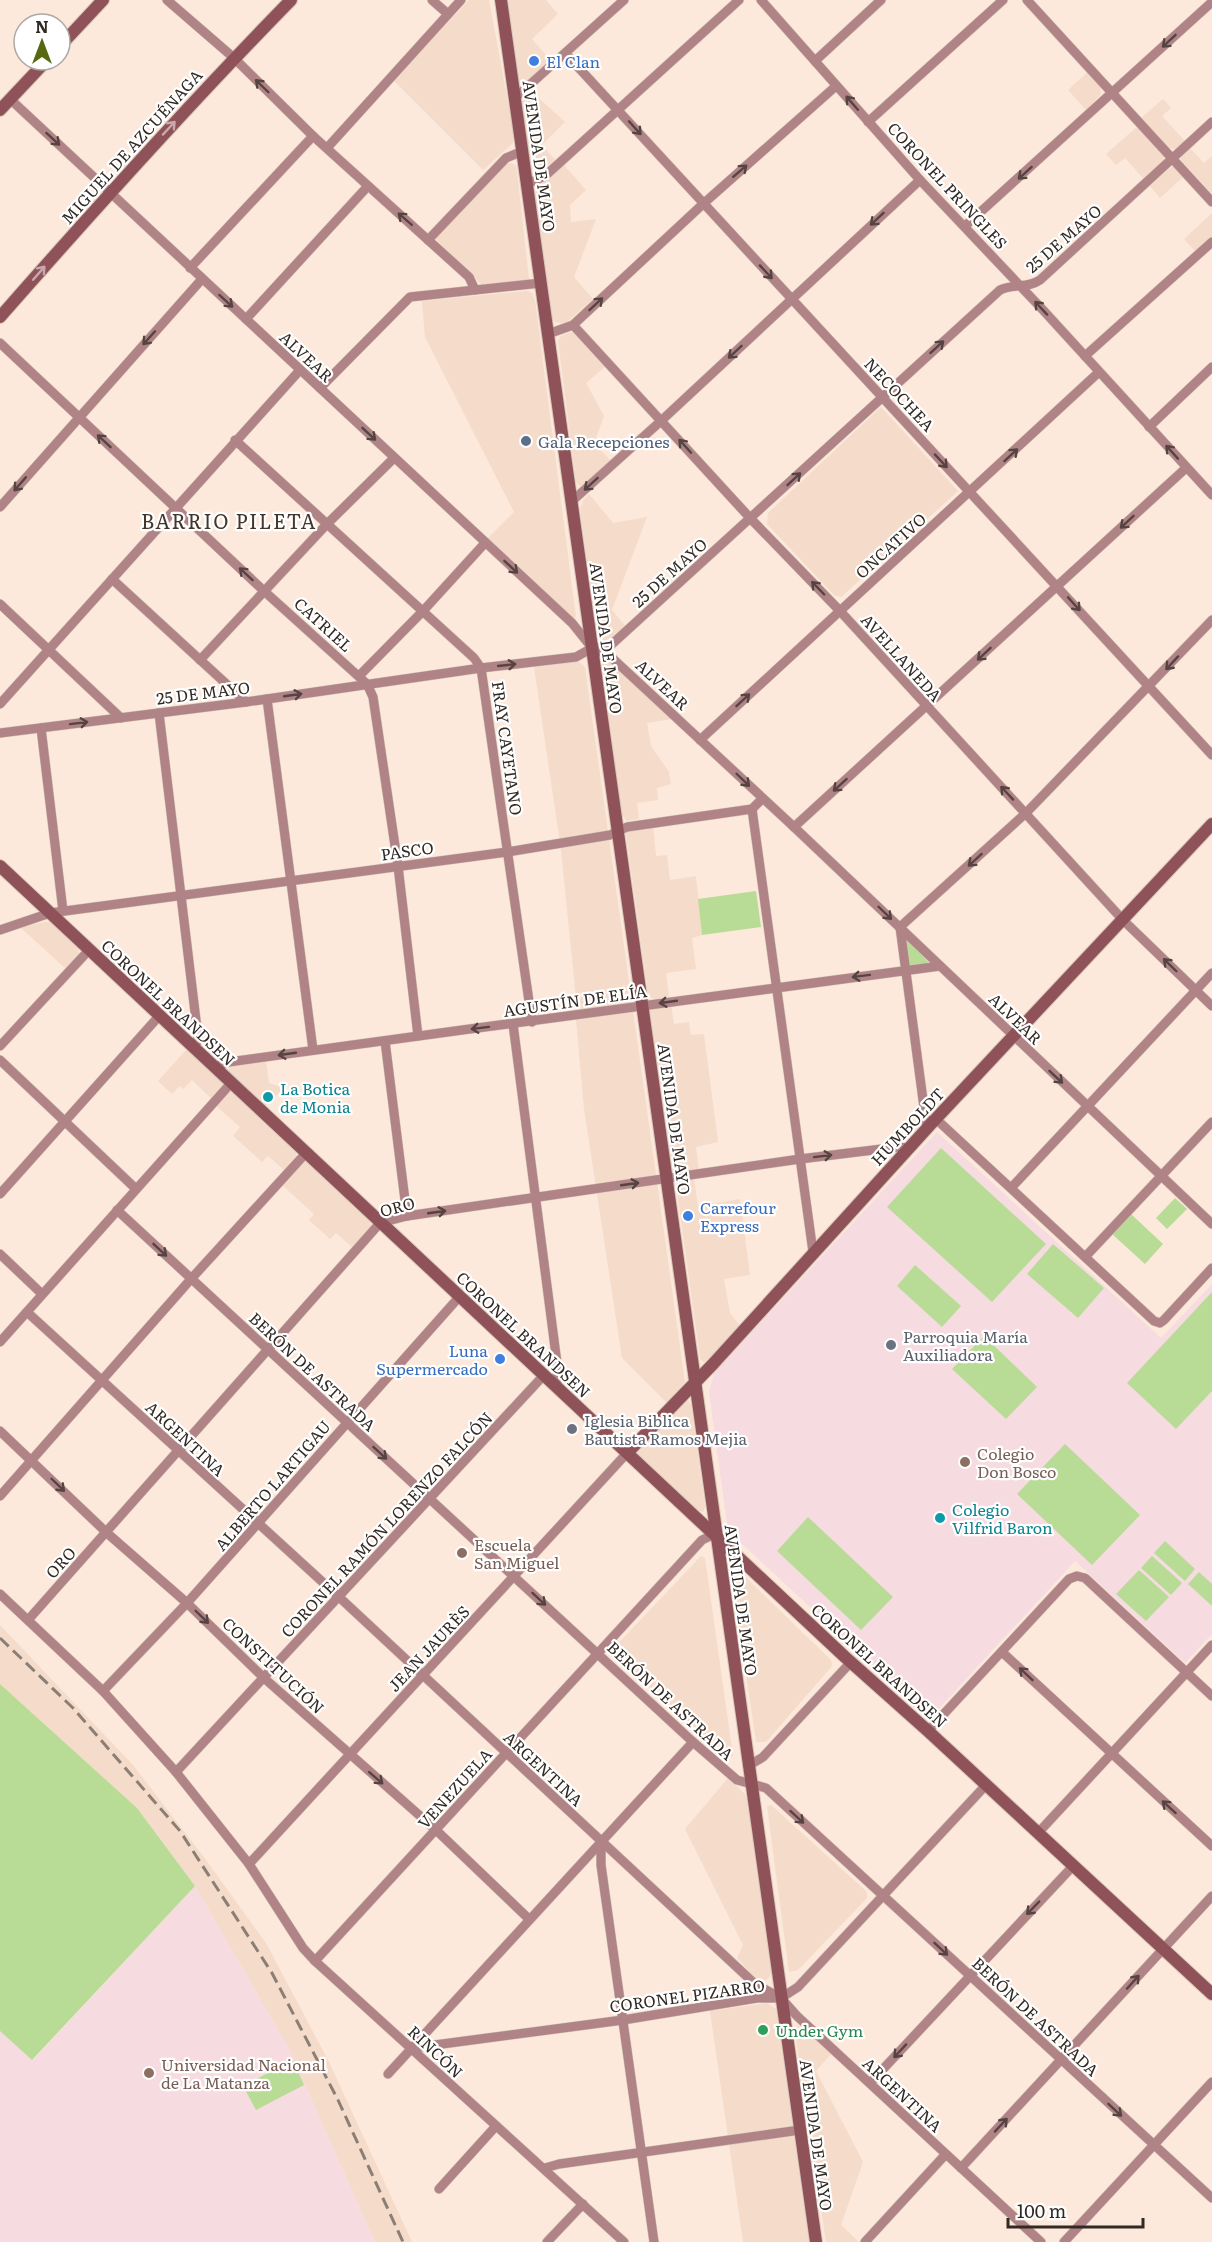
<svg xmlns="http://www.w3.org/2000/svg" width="1212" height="2242" viewBox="0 0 1212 2242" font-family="Literata,serif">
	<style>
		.built { fill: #f5dbc9 }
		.education { fill: #f6dbe0 }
		.green { fill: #b8dc96 }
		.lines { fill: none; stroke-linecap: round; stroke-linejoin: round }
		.street-casing { stroke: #d7c6ba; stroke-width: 10 }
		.secondary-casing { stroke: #d7c6ba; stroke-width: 14 }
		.street { stroke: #b08487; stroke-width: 9 }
		.secondary { stroke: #8f5258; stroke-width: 12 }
		.rail { stroke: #8b7e75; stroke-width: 3; stroke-dasharray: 12 6; stroke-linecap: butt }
		.oneway { stroke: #564442 }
		.oneway2 { stroke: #c7a8ac }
		.shop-dot { fill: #3f7fe0; stroke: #fff; stroke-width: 2 }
		.service-dot { fill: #5c6f8a; stroke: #fff; stroke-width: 2 }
		.culture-dot { fill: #0f9aa8; stroke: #fff; stroke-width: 2 }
		.worship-dot { fill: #6b7280; stroke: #fff; stroke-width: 2 }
		.education-dot { fill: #8d6e63; stroke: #fff; stroke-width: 2 }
		.leisure-dot { fill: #2e9e5b; stroke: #fff; stroke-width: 2 }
		.labels { text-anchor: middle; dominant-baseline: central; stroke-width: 4.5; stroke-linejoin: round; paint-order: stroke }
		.shop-label { font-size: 16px; fill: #366cbe; stroke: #fff; text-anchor: start }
		.street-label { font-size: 16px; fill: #302924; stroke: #fff }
		.service-label { font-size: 16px; fill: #4e5e75; stroke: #fff; text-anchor: start }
		.culture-label { font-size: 16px; fill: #0d838f; stroke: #fff; text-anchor: start }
		.worship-label { font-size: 16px; fill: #5b616d; stroke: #fff; text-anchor: start }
		.education-label { font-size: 16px; fill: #785e54; stroke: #fff; text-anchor: start }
		.leisure-label { font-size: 16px; fill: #27864d; stroke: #fff; text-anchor: start }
		.quarter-label { font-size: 20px; letter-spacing: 1.5px; fill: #44362b; stroke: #fff }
	</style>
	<rect width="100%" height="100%" fill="#fce9db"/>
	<g class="built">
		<polygon points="469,0 489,0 514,134 513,143 483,170 393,80"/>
		<polygon points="505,0 546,0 558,14 532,39 551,61 527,82 523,83 517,79"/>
		<polygon points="1088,72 1100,86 1101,94 1086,110 1068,90"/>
		<polygon points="531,91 565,122 542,145 556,161 541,170 533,166 531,162 521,103"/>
		<polygon points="1163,99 1171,108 1162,116 1185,141 1175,149 1168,148 1141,118"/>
		<polygon points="1138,126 1164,157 1163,160 1143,178 1125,158 1116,165 1106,154"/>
		<polygon points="1190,148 1204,163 1212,156 1212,194 1181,160 1181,156"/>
		<polygon points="510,163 516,165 517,171 529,279 525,283 483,286 437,241 436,234 505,164"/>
		<polygon points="564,165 586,190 570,205 571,222 596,219 574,277 593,299 567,322 561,323 555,322 552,318 535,193 537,188"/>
		<polygon points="1174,166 1184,176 1160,198 1150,186 1170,168"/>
		<polygon points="1212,213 1212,238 1196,252 1184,239"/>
		<polygon points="527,291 532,293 535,300 576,617 570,618 486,540 514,512 425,337 422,301"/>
		<polygon points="572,332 605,367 586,383 604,416 594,443 610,460 586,484 579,486 576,482 558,341 561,336"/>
		<polygon points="881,407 958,491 841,597 834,595 767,524 768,513"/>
		<polygon points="589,494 613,523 647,517 612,610 627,628 610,642 605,643 598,637 596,629 580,509 583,501"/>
		<polygon points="608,659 672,719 647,723 651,746 669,772 671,784 657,788 658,800 637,803 639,819 627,821 622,815 602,665 604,660"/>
		<polygon points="578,661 585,667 685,1382 668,1404 622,1358 584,1109 576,1020 577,1009 561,850 534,667"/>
		<polygon points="653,826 656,856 667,855 670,880 696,876 702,935 692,938 696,969 666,973 669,997 655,999 652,998 648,993 626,834 628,830"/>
		<polygon points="45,922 54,923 78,948 79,953 65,968 20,927"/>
		<polygon points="671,1004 674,1024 689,1022 691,1035 704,1034 718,1142 696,1147 699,1171 675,1173 673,1170 650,1010 651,1007"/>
		<polygon points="187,1049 223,1081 222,1086 211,1098 192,1080 183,1089 180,1086 172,1094 158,1081"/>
		<polygon points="266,1061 269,1083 284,1088 264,1107 228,1072 230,1066"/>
		<polygon points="229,1092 235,1093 297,1151 296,1156 284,1170 268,1156 262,1162 233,1136 240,1127 215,1105"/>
		<polygon points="304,1161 307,1161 370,1220 371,1227 352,1247 336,1233 330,1239 309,1220 314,1214 282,1185"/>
		<polygon points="694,1179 698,1206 740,1199 750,1275 724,1279 730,1313 740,1326 706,1361 703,1362 700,1358 676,1185 679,1182"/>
		<polygon points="684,1399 688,1400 691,1405 705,1507 703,1512 696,1510 636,1454 636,1451"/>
		<polygon points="701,1556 705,1558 733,1756 728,1757 614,1655 613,1649"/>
		<polygon points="738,1570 831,1660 832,1666 766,1742 756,1742 731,1573"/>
		<polygon points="0,1625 133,1765 203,1856 266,1943 329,2062 412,2242 375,2242 289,2049 195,1886 137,1808 0,1684"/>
		<polygon points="728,1778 745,1794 747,1800 771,1972 769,1978 764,1981 757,1980 737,1958 743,1945 685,1829"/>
		<polygon points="771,1805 867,1892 867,1898 798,1970 789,1972 767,1806"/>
		<polygon points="767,2003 776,2009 809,2242 743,2242 710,2011"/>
		<polygon points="797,2026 802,2027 831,2054 816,2071 863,2162 841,2225 859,2242 826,2242 795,2032"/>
	</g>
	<g class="education">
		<polygon points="937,1132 1161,1338 1212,1284 1212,1634 1185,1663 1075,1561 930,1718 728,1531 709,1392 714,1373"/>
		<polygon points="195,1886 289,2049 375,2242 0,2242 0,2031 33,2060"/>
	</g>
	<g class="green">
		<polygon points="756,891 761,927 702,935 698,899"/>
		<polygon points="905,939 907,939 930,964 907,966"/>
		<polygon points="941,1148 1046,1244 992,1302 887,1207"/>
		<polygon points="1175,1198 1187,1209 1167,1229 1156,1218"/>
		<polygon points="1131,1214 1163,1244 1145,1264 1112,1234"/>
		<polygon points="1053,1244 1104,1288 1078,1318 1027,1274"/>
		<polygon points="915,1265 961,1306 942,1327 897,1286"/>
		<polygon points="1212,1292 1212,1391 1176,1429 1127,1383"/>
		<polygon points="984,1336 1037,1387 1006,1419 952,1369"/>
		<polygon points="1065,1444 1140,1515 1092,1565 1017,1494"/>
		<polygon points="808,1517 893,1597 861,1630 777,1551"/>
		<polygon points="1165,1541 1195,1569 1185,1581 1154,1553"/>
		<polygon points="1152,1556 1182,1583 1171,1595 1141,1568"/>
		<polygon points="1139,1570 1169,1597 1146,1621 1116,1594"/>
		<polygon points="1199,1572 1212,1584 1212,1606 1188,1584"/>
		<polygon points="0,1684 137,1808 195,1886 32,2060 0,2031"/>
		<polygon points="293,2060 304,2085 256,2110 243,2086"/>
	</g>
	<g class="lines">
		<defs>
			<g id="street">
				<polyline points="167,0 234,58 313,136 469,277 475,290"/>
				<polyline points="432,0 448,14"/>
				<polyline points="761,0 920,180 1043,310 1212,495"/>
				<polyline points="1027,0 1212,202"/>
				<polyline points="566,54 1212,755"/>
				<polyline points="815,61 881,0"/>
				<polyline points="515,98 624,0"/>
				<polyline points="10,99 572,623 592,648 611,657 794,827 1212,1224"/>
				<polyline points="868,122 1003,0"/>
				<polyline points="327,148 461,0"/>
				<polyline points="527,184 545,176 739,0"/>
				<polyline points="965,226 1212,2"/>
				<polyline points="428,240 506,158 523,151"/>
				<polyline points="190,268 313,136"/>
				<polyline points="246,319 368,186"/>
				<polyline points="573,325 751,519 840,611 1123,920 1212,1006"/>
				<polyline points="548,334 573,325 703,204 836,86"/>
				<polyline points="0,343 264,591 367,684 373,697 398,866 418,1036"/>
				<polyline points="1085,356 1212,242"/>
				<polyline points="320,388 410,297 541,283"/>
				<polyline points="1149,427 1212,367"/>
				<polyline points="235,440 474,658 481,668 532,1022"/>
				<polyline points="571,502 662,420 920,180"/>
				<polyline points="0,507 202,279"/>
				<polyline points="112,579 246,702"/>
				<polyline points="0,604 121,718"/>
				<polyline points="200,660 327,524 394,458"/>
				<polyline points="359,676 423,611 485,543"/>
				<polyline points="267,699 313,1050"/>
				<polyline points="0,704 300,370"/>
				<polyline points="159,713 198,1037 195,1049"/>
				<polyline points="41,728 63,911"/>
				<path d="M0,733L246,702L481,668L576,657L592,648L611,645L1000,290C1013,283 1027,289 1040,280L1212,122"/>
				<polyline points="700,740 1099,372"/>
				<polyline points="752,809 813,1252"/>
				<polyline points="794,827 1186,468"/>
				<polyline points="0,930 50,913 507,852 610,835 627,827 752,809 762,799"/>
				<polyline points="513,1024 557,1363 557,1388"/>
				<polyline points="385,1041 407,1216"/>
				<polyline points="0,1046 89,950"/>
				<polyline points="0,1060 135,1188"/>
				<path d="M214,1067L229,1062C466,1030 703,996 940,966"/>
				<polyline points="936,1119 1154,1321 1160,1323 1164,1320 1212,1268"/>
				<polyline points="927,1130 900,927 1026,813 1212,620"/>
				<polyline points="1011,1188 1212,973"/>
				<polyline points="0,1194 160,1015"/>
				<polyline points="117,1210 693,1742 737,1780 766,1788 1212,2198"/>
				<polyline points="0,1254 42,1294"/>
				<polyline points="1086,1256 1212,1122"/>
				<polyline points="27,1312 339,1597 755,1984 781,1998 797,2016 1041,2242"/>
				<polyline points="0,1342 232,1082"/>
				<polyline points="0,1431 107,1533 187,1603 264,1678 436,1830 529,1919"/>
				<polyline points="0,1496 191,1279 306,1153"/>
				<polyline points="0,1594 103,1691 176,1772 249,1864 303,1948 315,1961 624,2242"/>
				<polyline points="28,1620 380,1223 407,1216 800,1159 898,1147 909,1148"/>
				<polyline points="1002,1652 1212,1846"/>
				<polyline points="103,1691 187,1603 460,1296"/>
				<polyline points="928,1731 1069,1579 1077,1576 1085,1578 1212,1696"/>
				<polyline points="748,1766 763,1757 851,1662"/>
				<polyline points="176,1772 544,1375"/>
				<polyline points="1038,1833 1212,1645"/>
				<polyline points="601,1842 601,1865 654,2242"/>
				<polyline points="249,1864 628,1452"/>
				<polyline points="315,1961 702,1540 715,1534"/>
				<polyline points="412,2048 623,2020 757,1998 781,1998 798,1987 986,1785"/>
				<polyline points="388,2074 693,1742"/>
				<polyline points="870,2083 1073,1866"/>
				<polyline points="545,2168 559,2164 800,2130"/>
				<polyline points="961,2168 1212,1896"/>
				<polyline points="439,2189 496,2126"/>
				<polyline points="547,2242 583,2204"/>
				<polyline points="865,2242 945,2155"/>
				<polyline points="1064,2242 1212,2082"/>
			</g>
			<g id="secondary">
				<polyline points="501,0 816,2242"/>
				<polyline points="60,46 103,0"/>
				<polyline points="0,110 47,60"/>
				<path d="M0,317C95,209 190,103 291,0"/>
				<polyline points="0,866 845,1657 928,1731 1212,1994"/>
				<polyline points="628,1452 713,1364 930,1125 1212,824"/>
			</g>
		</defs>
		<use href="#street" class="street-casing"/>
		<use href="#secondary" class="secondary-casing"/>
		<use href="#street" class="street"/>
		<use href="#secondary" class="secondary"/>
		<polyline class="rail" points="0,1638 73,1708 180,1831 272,1973 338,2100 403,2242"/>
	</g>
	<defs><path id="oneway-shaft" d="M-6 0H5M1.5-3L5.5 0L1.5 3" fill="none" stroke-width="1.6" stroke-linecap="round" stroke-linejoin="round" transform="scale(1.5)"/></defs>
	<g class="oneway">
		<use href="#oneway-shaft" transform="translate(1169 41) rotate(137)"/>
		<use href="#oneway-shaft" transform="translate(262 86) rotate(-136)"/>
		<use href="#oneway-shaft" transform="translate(852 103) rotate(-131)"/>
		<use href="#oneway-shaft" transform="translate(635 128) rotate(48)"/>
		<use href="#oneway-shaft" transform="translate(53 139) rotate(42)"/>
		<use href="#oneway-shaft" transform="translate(740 171) rotate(-41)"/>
		<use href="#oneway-shaft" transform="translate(1025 173) rotate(138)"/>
		<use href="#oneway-shaft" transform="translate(405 219) rotate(-139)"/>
		<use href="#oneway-shaft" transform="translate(877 219) rotate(137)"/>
		<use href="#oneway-shaft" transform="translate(766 272) rotate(47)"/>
		<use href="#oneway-shaft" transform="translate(226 301) rotate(42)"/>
		<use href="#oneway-shaft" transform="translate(596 304) rotate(-43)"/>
		<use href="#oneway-shaft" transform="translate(1041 308) rotate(-133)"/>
		<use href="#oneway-shaft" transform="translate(149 338) rotate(132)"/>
		<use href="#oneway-shaft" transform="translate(937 347) rotate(-42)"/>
		<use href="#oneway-shaft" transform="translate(735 352) rotate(137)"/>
		<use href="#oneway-shaft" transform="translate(369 434) rotate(43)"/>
		<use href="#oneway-shaft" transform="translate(104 441) rotate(-137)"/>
		<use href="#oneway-shaft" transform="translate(685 446) rotate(-132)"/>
		<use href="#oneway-shaft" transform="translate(1172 452) rotate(-132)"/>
		<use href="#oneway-shaft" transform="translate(1011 455) rotate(-43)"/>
		<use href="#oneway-shaft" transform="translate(941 461) rotate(47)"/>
		<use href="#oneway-shaft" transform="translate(794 479) rotate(-43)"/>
		<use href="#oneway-shaft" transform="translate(20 484) rotate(131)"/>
		<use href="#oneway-shaft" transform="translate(591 484) rotate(138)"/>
		<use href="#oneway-shaft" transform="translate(1127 522) rotate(137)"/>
		<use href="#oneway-shaft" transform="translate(511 567) rotate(43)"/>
		<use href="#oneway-shaft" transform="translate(246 574) rotate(-137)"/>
		<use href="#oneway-shaft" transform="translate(818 588) rotate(-134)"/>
		<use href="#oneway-shaft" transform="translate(1074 604) rotate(48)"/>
		<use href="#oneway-shaft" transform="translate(984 654) rotate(137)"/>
		<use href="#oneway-shaft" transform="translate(1172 663) rotate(133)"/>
		<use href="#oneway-shaft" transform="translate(507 665) rotate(-6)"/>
		<use href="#oneway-shaft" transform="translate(293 695) rotate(-8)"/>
		<use href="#oneway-shaft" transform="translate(743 700) rotate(-43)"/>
		<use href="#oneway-shaft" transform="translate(79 723) rotate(-7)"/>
		<use href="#oneway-shaft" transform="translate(743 780) rotate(44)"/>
		<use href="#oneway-shaft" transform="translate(840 785) rotate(138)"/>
		<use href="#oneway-shaft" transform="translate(1007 793) rotate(-133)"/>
		<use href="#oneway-shaft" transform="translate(975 860) rotate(138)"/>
		<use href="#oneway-shaft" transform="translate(885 913) rotate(44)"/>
		<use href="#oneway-shaft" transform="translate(1170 965) rotate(-136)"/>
		<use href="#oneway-shaft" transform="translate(861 976) rotate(173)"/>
		<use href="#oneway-shaft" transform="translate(668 1002) rotate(172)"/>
		<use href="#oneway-shaft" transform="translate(480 1028) rotate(173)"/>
		<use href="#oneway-shaft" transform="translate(287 1054) rotate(172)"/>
		<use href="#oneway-shaft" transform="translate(1056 1077) rotate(43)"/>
		<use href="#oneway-shaft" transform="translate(823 1156) rotate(-7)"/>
		<use href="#oneway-shaft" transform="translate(630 1184) rotate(-8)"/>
		<use href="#oneway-shaft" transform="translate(437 1212) rotate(-8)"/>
		<use href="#oneway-shaft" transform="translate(160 1250) rotate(43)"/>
		<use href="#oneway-shaft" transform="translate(380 1453) rotate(42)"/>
		<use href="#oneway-shaft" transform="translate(58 1485) rotate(44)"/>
		<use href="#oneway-shaft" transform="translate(539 1599) rotate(43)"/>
		<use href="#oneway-shaft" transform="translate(202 1617) rotate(44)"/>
		<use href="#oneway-shaft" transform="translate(1026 1674) rotate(-137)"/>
		<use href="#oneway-shaft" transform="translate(376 1778) rotate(41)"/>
		<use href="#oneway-shaft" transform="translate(1169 1807) rotate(-138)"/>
		<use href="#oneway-shaft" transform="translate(797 1817) rotate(42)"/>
		<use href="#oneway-shaft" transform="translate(1033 1908) rotate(134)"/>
		<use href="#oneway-shaft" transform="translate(941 1949) rotate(43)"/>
		<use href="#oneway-shaft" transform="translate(1133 1982) rotate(-48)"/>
		<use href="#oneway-shaft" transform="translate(900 2051) rotate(133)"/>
		<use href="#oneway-shaft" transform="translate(1115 2110) rotate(43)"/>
		<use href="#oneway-shaft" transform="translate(1001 2125) rotate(-47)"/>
	</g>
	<g class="oneway2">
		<use href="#oneway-shaft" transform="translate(169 128) rotate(-47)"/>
		<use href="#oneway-shaft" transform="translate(39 273) rotate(-49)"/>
	</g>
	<g class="shop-dot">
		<circle cx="534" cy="61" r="6"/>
		<circle cx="688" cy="1216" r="6"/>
		<circle cx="500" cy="1359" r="6"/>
	</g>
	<circle class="service-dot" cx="526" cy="441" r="6"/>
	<g class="culture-dot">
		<circle cx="268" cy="1097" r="6"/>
		<circle cx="940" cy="1518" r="6"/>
	</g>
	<g class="worship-dot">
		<circle cx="891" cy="1345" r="6"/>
		<circle cx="572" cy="1429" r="6"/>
	</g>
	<g class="education-dot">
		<circle cx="965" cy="1462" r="6"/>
		<circle cx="462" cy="1553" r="6"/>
		<circle cx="149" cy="2073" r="6"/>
	</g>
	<circle class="leisure-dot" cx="763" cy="2030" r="6"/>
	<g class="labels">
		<g class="shop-label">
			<text x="546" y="61">El Clan</text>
			<text x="700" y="1207">Carrefour<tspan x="700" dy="18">Express</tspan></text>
			<text x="488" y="1350" text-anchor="end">Luna<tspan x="488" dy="18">Supermercado</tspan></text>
		</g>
		<g class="street-label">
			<text transform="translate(131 146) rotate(-48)">MIGUEL DE AZCUÉNAGA</text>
			<text transform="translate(540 156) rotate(82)">AVENIDA DE MAYO</text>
			<text transform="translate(948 185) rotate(47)">CORONEL PRINGLES</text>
			<text transform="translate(1063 238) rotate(-41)">25 DE MAYO</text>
			<text transform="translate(307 356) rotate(43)">ALVEAR</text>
			<text transform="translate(900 394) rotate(47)">NECOCHEA</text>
			<text transform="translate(890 545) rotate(-42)">ONCATIVO</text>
			<text transform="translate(669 572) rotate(-42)">25 DE MAYO</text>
			<text transform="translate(324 624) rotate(42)">CATRIEL</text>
			<text transform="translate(607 638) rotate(82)">AVENIDA DE MAYO</text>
			<text transform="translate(902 657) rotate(48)">AVELLANEDA</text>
			<text transform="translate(663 684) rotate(43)">ALVEAR</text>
			<text transform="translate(203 692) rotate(-7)">25 DE MAYO</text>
			<text transform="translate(508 748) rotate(82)">FRAY CAYETANO</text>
			<text transform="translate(407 850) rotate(-8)">PASCO</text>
			<text transform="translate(575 1000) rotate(-8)">AGUSTÍN DE ELÍA</text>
			<text transform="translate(169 1002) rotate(43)">CORONEL BRANDSEN</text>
			<text transform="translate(1016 1018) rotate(44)">ALVEAR</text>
			<text transform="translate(675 1119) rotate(82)">AVENIDA DE MAYO</text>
			<text transform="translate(907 1126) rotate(-47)">HUMBOLDT</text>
			<text transform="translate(397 1206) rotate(-15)">ORO</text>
			<text transform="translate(524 1334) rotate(43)">CORONEL BRANDSEN</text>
			<text transform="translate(313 1371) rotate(43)">BERÓN DE ASTRADA</text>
			<text transform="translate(186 1438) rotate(43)">ARGENTINA</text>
			<text transform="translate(272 1485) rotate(-49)">ALBERTO LARTIGAU</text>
			<text transform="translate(386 1524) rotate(-47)">CORONEL RAMÓN LORENZO FALCÓN</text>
			<text transform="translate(60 1562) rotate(-48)">ORO</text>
			<text transform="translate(742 1600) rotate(82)">AVENIDA DE MAYO</text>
			<text transform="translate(428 1648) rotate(-47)">JEAN JAURÈS</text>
			<text transform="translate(274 1665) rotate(43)">CONSTITUCIÓN</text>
			<text transform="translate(880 1665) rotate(42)">CORONEL BRANDSEN</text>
			<text transform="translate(671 1700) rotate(43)">BERÓN DE ASTRADA</text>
			<text transform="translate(544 1768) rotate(43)">ARGENTINA</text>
			<text transform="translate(454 1788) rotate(-48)">VENEZUELA</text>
			<text transform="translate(687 1995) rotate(-8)">CORONEL PIZARRO</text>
			<text transform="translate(1036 2016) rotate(43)">BERÓN DE ASTRADA</text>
			<text transform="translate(436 2051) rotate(43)">RINCÓN</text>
			<text transform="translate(903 2094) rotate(43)">ARGENTINA</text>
			<text transform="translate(817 2135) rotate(82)">AVENIDA DE MAYO</text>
		</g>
		<g class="service-label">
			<text x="538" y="441">Gala Recepciones</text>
		</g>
		<g class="culture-label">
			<text x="280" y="1088">La Botica<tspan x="280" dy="18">de Monia</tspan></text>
			<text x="952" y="1509">Colegio<tspan x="952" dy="18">Vilfrid Baron</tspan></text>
		</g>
		<g class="worship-label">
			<text x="903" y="1336">Parroquia María<tspan x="903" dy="18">Auxiliadora</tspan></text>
			<text x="584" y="1420">Iglesia Biblica<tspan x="584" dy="18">Bautista Ramos Mejia</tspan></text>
		</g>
		<g class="education-label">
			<text x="977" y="1453">Colegio<tspan x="977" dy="18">Don Bosco</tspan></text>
			<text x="474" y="1544">Escuela<tspan x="474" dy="18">San Miguel</tspan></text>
			<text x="161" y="2064">Universidad Nacional<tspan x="161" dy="18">de La Matanza</tspan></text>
		</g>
		<g class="leisure-label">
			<text x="775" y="2030">Under Gym</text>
		</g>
		<g class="quarter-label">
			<text x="229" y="520">BARRIO PILETA</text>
		</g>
	</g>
	<g transform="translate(42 42)"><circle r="28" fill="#ffffff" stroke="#aca9a7" stroke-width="1.5"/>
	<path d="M0-4.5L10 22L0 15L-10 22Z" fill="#576812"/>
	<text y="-9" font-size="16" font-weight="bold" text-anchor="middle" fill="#302924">N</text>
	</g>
	<path d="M1008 2218v9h135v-9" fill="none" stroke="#302924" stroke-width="3"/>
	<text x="1017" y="2218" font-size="18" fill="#302924" stroke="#ffffff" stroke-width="4.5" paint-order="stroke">100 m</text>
</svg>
